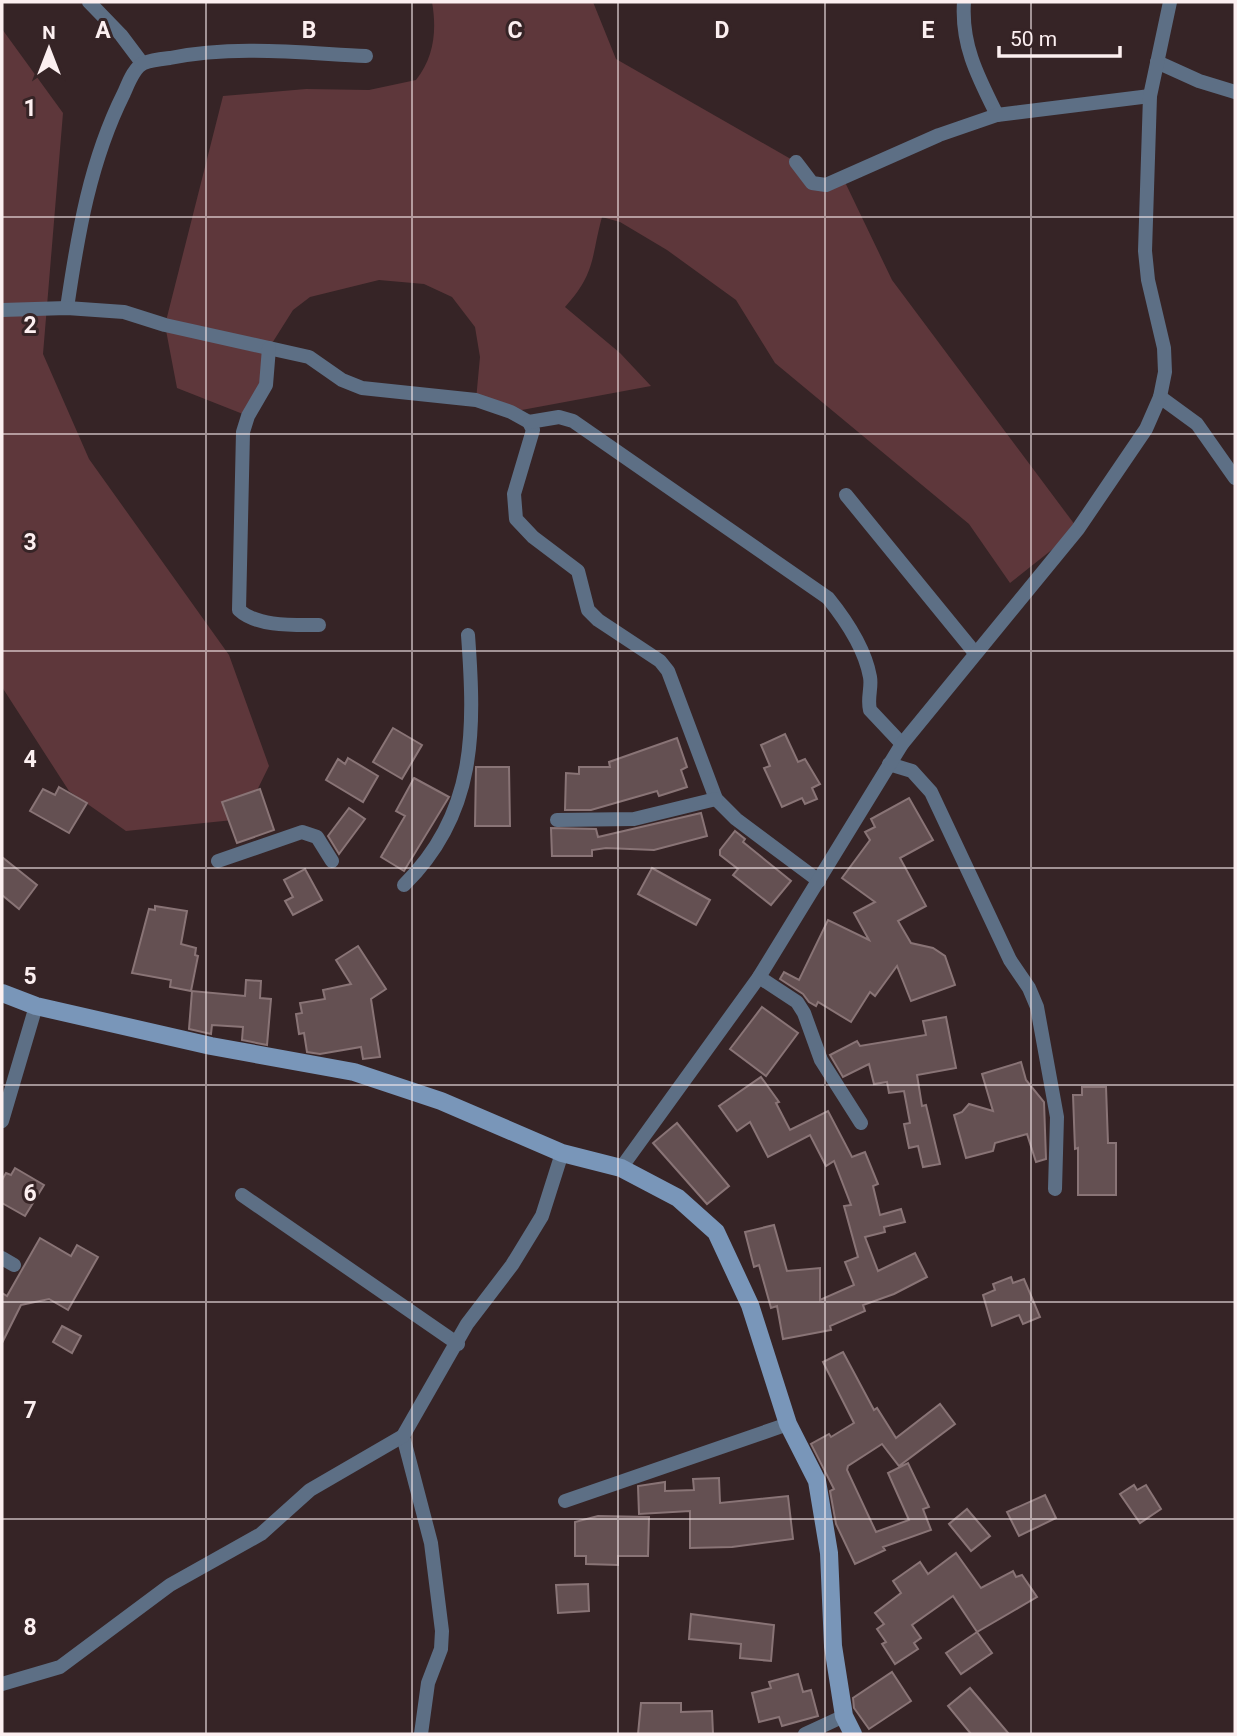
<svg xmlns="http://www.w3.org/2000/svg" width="1237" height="1736" viewBox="0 0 1237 1736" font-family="Roboto,sans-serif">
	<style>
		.green { fill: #5e373b }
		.building { fill: #645052; stroke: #897476; stroke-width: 2 }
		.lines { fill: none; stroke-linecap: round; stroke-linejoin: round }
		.street { stroke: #5d6f85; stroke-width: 14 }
		.secondary { stroke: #7996b9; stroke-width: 18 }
		.grid { fill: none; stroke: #fceff0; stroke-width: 2; stroke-opacity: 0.55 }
		.grid-label { font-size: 23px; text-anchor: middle; font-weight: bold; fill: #fceff0; stroke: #362426; stroke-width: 6; stroke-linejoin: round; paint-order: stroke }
	</style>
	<rect width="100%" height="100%" fill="#362426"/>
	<g class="green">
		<path d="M432,2H593L616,59L796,162L812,183L843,178L892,280L1078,529L1010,583L969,524L775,363L736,300L667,250L620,222L602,217C591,257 596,273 565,307L620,353L651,386L511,412L476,400L480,357L475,327L452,297L424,284L379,280L310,297L293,310L269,348L266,385L248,416L177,388L165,325L223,96L306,89L369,90L416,80C434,57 437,31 432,2Z"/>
		<polygon points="2,29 63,113 43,354 89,459 229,655 269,766 243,819 126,831 69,791 2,687"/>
	</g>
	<g class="building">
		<polygon points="393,728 422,745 402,779 373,762"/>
		<polygon points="785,734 798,762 805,759 820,784 812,788 817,799 805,804 802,798 782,807 764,768 770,766 761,745"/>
		<polygon points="677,738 687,767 681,770 687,787 659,796 657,791 591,810 565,810 566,773 579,774 579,767 610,767 609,762"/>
		<polygon points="348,758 378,776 363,802 326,780 338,759 345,764"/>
		<polygon points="476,767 509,767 510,826 475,826"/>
		<polygon points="414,778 449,797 404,871 381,857 405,816 396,811"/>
		<polygon points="59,787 87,803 69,833 30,811 43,789 55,795"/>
		<polygon points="260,789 274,830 237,843 222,802"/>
		<polygon points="909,798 933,840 900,858 926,906 898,921 911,943 933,948 945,956 955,985 911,1001 897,966 875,996 870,992 851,1022 818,1002 816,1006 809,1002 803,994 780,979 784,972 799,980 828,920 869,940 854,913 875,902 842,878 870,840 865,832 875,827 871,819"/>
		<polygon points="349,808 365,819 339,854 328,836"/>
		<polygon points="701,813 707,836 654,850 606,848 592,850 592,856 552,856 551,828 596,829 598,837"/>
		<polygon points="735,831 745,839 743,842 791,881 771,905 733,875 738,869 720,855 720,850"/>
		<polygon points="2,857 37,885 19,909 2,895"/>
		<polygon points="652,868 710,900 696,925 638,894"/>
		<polygon points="305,869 322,900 293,915 285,901 293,897 284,880"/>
		<polygon points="155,906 187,911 181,944 196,948 195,955 198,956 191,991 170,987 171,980 132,973 149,909 155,910"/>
		<polygon points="358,946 386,989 371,999 380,1057 363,1059 361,1047 320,1054 307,1052 304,1033 299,1034 296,1014 302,1013 300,1003 325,999 323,990 351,984 336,960"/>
		<polygon points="246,980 261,981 260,998 271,999 267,1045 242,1040 243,1027 212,1025 211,1034 189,1029 192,991 245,996"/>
		<polygon points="762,1007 798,1033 766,1076 730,1049"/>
		<polygon points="946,1017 956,1068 917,1075 922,1106 926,1105 940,1164 923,1167 918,1146 909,1148 904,1124 910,1123 904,1091 889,1093 887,1082 874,1084 869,1064 843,1077 830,1055 857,1041 860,1046 926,1035 923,1021"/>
		<polygon points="1021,1062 1026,1080 1044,1102 1046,1159 1036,1162 1027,1134 995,1143 993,1151 966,1158 954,1115 962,1112 969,1104 993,1111 982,1074"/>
		<polygon points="761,1077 779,1102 776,1103 790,1130 828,1111 852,1157 865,1152 878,1184 873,1186 880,1215 901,1209 905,1222 884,1227 885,1232 865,1237 878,1271 915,1253 927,1277 894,1294 863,1305 865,1311 830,1326 831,1330 783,1339 777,1306 771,1308 759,1265 754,1267 745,1232 774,1225 787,1271 820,1268 820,1300 854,1285 845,1262 858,1257 844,1206 851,1205 834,1161 826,1166 810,1135 768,1157 750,1122 737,1131 719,1106"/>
		<polygon points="1082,1087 1106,1087 1108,1143 1116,1143 1116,1195 1078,1195 1078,1148 1075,1149 1073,1095 1082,1095"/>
		<polygon points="677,1123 729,1186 707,1204 653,1143"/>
		<polygon points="15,1168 44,1185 25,1216 2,1203 2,1180 6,1173 11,1175"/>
		<polygon points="40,1238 71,1256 77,1245 98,1257 68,1310 49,1299 21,1305 2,1343 2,1293 7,1296"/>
		<polygon points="1011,1277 1013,1283 1024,1279 1040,1317 1023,1324 1019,1315 992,1326 983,1295 995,1290 993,1284"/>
		<polygon points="62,1326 81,1336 72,1353 53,1342"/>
		<polygon points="843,1352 874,1410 877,1408 896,1438 940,1404 955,1424 899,1466 882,1444 848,1466 847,1470 876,1532 909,1520 888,1473 908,1463 929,1507 923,1509 931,1530 883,1547 885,1550 855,1564 836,1524 830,1491 834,1489 811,1444 829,1434 831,1437 854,1423 823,1362"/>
		<polygon points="719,1478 720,1503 788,1496 793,1539 732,1547 690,1548 690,1511 639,1514 638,1486 665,1482 665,1491 694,1490 693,1479"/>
		<polygon points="1134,1485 1137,1490 1146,1485 1161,1509 1140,1523 1120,1494"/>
		<polygon points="1045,1495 1056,1518 1019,1536 1007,1512"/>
		<polygon points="967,1509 990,1536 971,1551 949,1524"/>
		<polygon points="598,1516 649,1517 648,1556 618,1556 618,1565 586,1564 586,1556 575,1556 575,1522"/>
		<polygon points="956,1553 981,1588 1013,1571 1016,1577 1022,1575 1037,1597 977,1632 953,1596 912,1625 921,1638 914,1643 918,1649 895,1664 882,1644 886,1642 877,1629 884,1624 875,1613 901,1593 893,1581 920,1562 928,1574"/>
		<polygon points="588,1584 589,1611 558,1613 556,1585"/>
		<polygon points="691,1614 774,1625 771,1661 740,1658 741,1644 689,1639"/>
		<polygon points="977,1632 992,1653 961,1674 946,1653"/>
		<polygon points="892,1672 911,1701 869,1729 854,1708 853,1698"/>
		<polygon points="798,1674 803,1692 811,1690 818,1716 782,1726 779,1717 759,1722 752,1693 771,1688 769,1682"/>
		<polygon points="970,1688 1009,1734 971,1734 948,1706"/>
		<polygon points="641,1703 681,1703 681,1712 712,1711 713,1734 638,1734"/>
	</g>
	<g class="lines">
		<g class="street">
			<polyline points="89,2 121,35 142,63"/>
			<path d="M964,2C961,45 978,77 997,115"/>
			<polyline points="1157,62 1199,81 1235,92"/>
			<polyline points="796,162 812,183 826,185 939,135 997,115 1150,96"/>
			<path d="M67,308C78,233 90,161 124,93C128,84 134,67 144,63C152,60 162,59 170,58C235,45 301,53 366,56"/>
			<polyline points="2,310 67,308 124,312 165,325 309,357 342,380 362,388 476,400 511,412 529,422 533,430 514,494 516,519 533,537 578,571 588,610 598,620 660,661 668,671 716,799 736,819 819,881"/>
			<path d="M269,348L266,385L248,416L243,432L239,610C257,627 295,625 319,625"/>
			<polyline points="1160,397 1197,424 1235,478"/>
			<path d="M529,422L559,417L573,421L828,598C845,619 865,649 870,677C872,688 867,698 870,710L902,744"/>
			<polyline points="846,495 975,653"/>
			<polyline points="889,764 912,771 931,792 1010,960 1029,988 1037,1007 1057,1117 1055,1189"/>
			<polyline points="557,820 634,819 716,799"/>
			<polyline points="218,861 302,832 317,837 332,861"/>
			<path d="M404,885C477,813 475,730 468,635"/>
			<polyline points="759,977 797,1002 804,1013 821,1060 861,1123"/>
			<polyline points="2,1121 36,1006"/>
			<polyline points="621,1168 759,977 902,744 1078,529 1146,429 1160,397 1165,372 1164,348 1148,280 1145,251 1150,96 1170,2"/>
			<polyline points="242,1195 458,1344"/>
			<polyline points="2,1258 14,1265"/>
			<polyline points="403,1436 431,1543 442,1631 441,1649 428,1683 421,1734"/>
			<polyline points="565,1501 788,1424"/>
			<polyline points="2,1684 60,1667 170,1585 261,1534 310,1490 403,1436 467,1324 512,1265 542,1216 562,1153"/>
			<polyline points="805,1734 844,1716"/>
		</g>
		<polyline class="secondary" points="2,993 36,1006 211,1046 354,1072 441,1101 562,1153 621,1168 678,1198 716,1232 750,1305 788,1424 817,1481 829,1553 833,1646 844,1716 853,1734"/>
	</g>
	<path class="grid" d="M206,2V1734M412,2V1734M618,2V1734M825,2V1734M1031,2V1734M2,217H1235M2,434H1235M2,651H1235M2,868H1235M2,1085H1235M2,1302H1235M2,1519H1235"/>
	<g class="grid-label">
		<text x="103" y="38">A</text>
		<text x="309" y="38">B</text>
		<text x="515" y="38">C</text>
		<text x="722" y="38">D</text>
		<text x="928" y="38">E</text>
		<text x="30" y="116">1</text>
		<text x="30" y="333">2</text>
		<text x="30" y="550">3</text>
		<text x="30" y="767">4</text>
		<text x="30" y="984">5</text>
		<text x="30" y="1201">6</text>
		<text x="30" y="1418">7</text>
		<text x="30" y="1635">8</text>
	</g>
	<rect width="1237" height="1736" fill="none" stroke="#fceff0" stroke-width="7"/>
	<g transform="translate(49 49)" stroke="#362426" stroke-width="5" paint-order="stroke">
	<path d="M0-5L12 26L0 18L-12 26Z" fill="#fceff0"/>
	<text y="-10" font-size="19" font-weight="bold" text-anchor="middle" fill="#fceff0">N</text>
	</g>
	<path d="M999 46v10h121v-10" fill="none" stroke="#fceff0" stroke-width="3.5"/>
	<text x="1010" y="46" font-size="21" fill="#fceff0" stroke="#362426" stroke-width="5" paint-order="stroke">50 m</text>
</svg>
